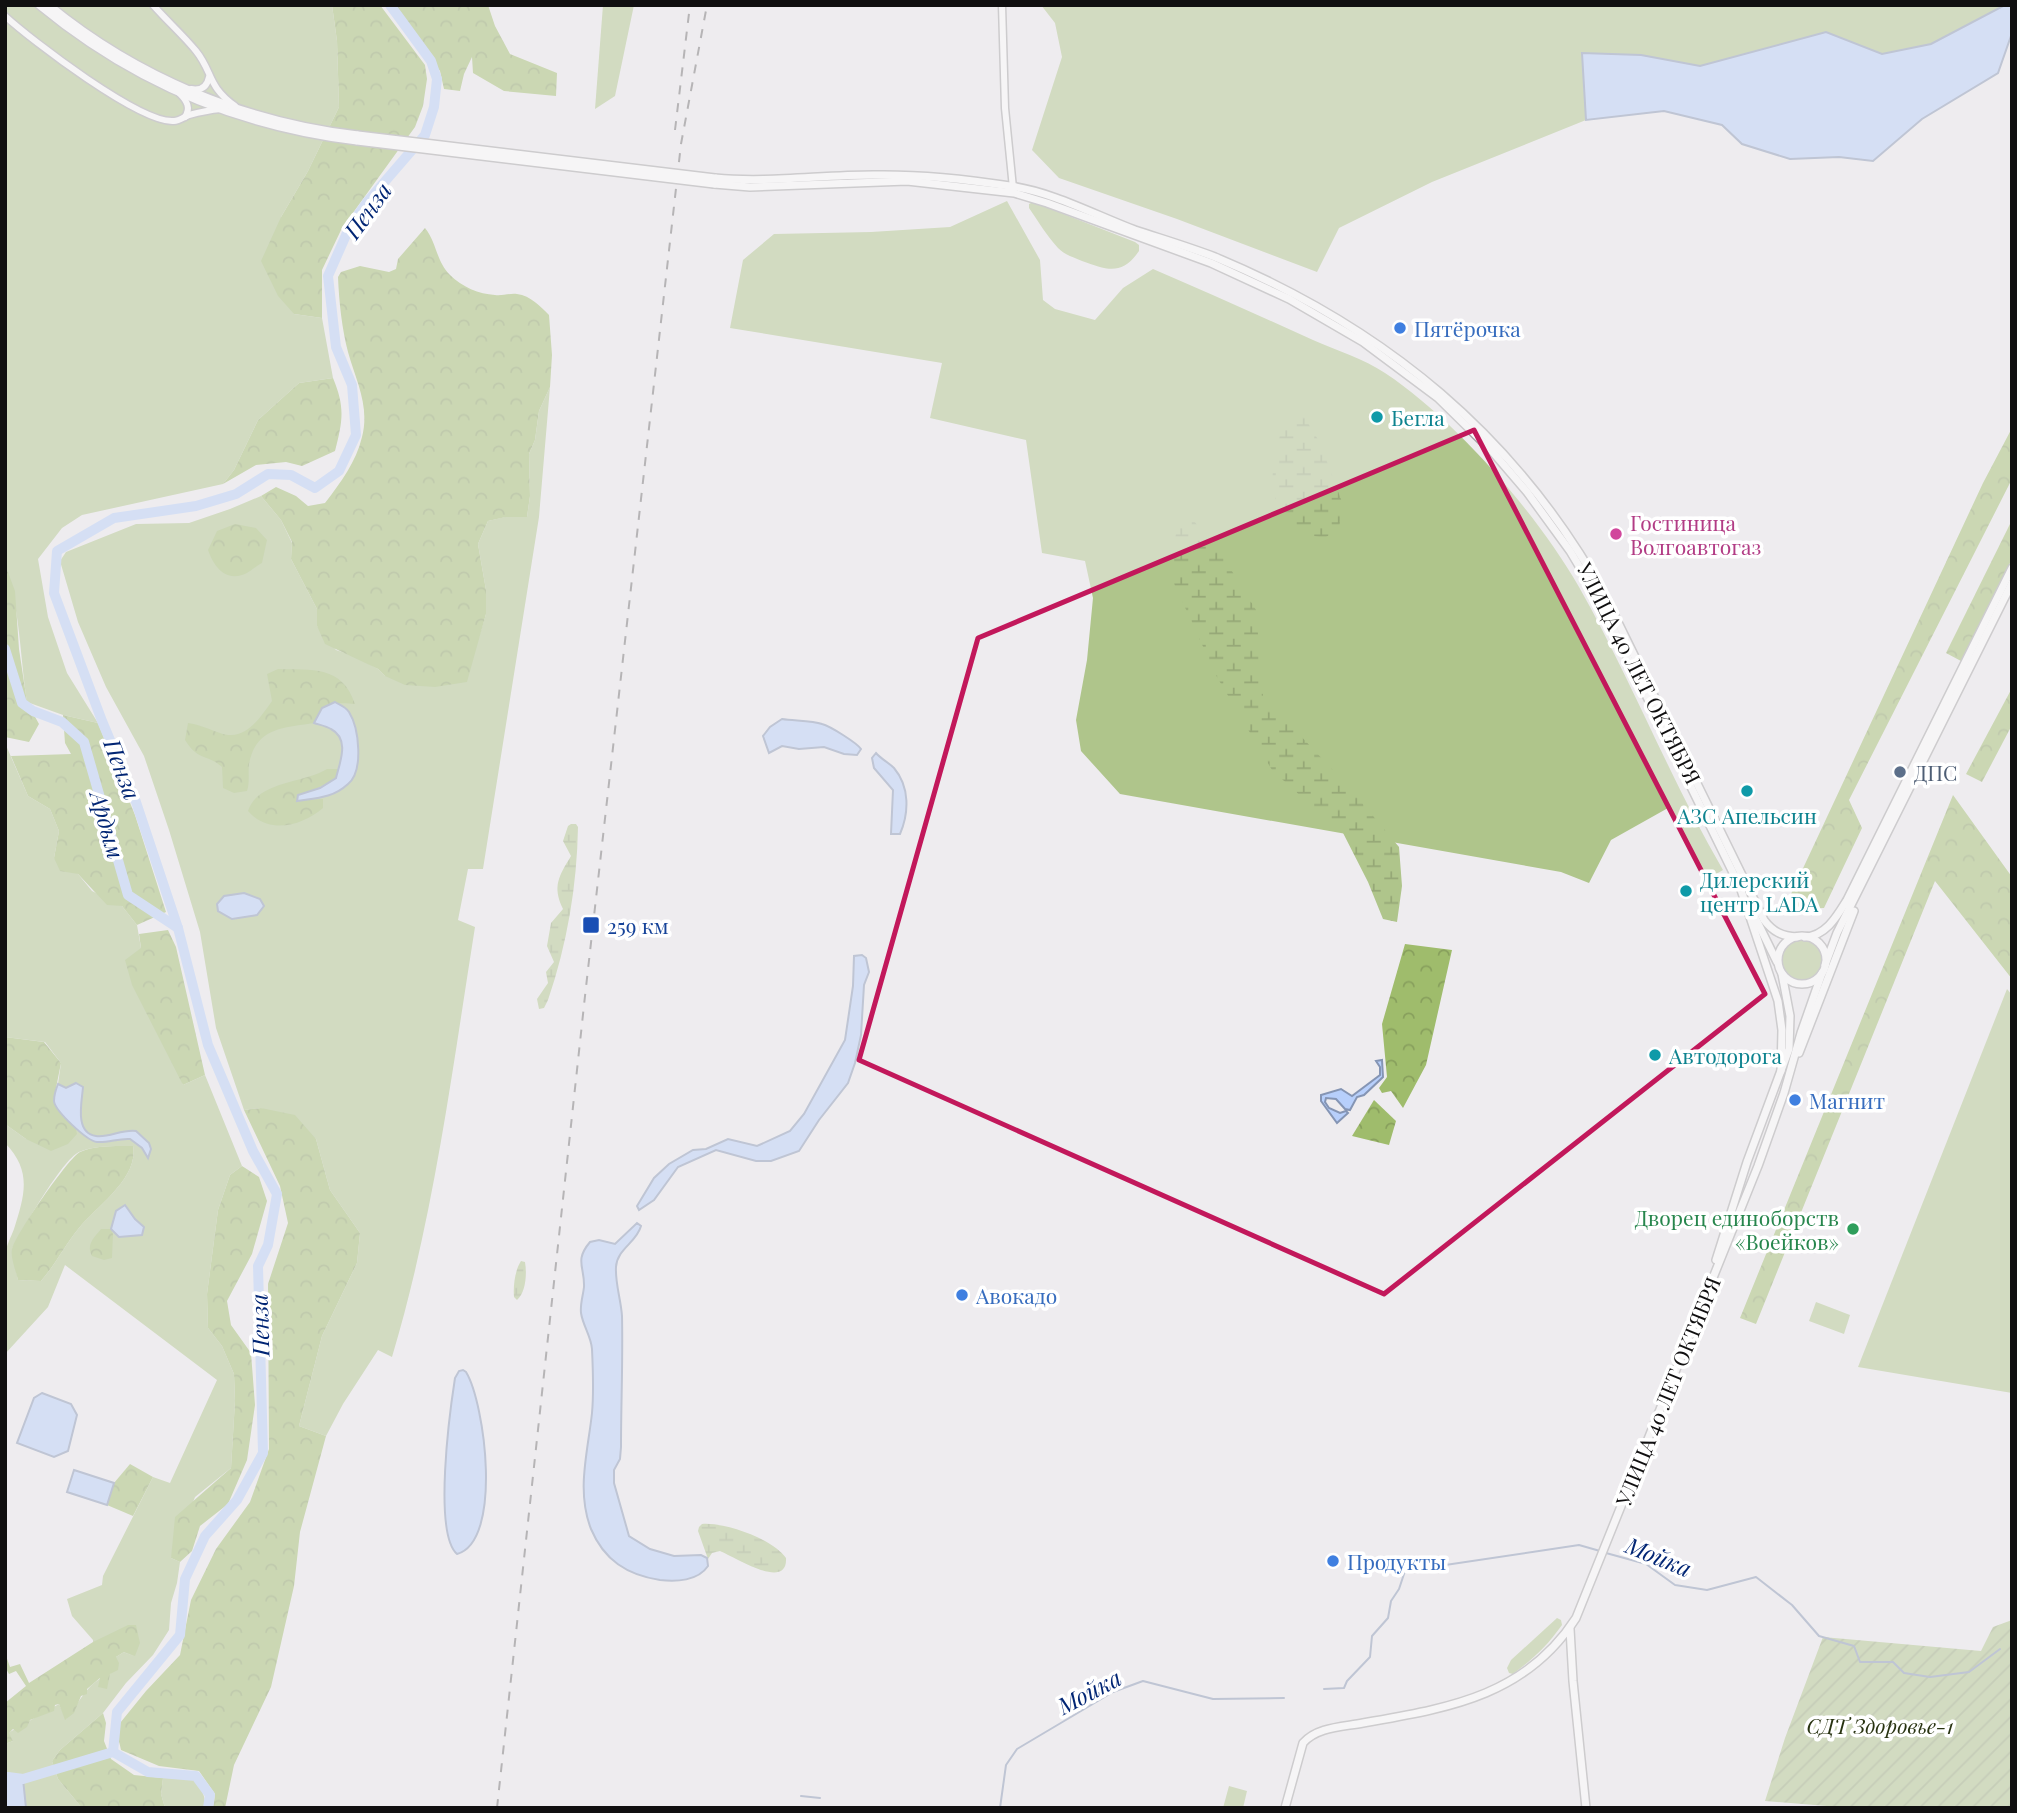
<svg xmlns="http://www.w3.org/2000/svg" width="2017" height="1813" viewBox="0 0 2017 1813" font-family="'Playfair Display',serif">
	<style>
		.grass { fill: #afc58b; fill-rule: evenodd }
		.forest { fill: url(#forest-crowns) }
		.wetland { fill: url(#wetland-marsh) }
		.garden { fill: url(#garden-furrows) }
		.water { fill: #b7cffb; stroke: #8595b4; stroke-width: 2 }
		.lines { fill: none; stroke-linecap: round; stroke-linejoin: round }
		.stream { stroke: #8595b4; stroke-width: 2 }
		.river { stroke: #b7cffb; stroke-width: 10 }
		.minor-casing { stroke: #a5a4a6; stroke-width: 9 }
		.major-casing { stroke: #a5a4a6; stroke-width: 10 }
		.minor { stroke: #fff; stroke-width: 6 }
		.major { stroke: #fff; stroke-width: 7 }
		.rail { stroke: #717072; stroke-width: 2; stroke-dasharray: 9 9; stroke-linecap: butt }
		.major-bridge-casing { stroke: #a5a4a6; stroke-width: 10; stroke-linecap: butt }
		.major-bridge { stroke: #fff; stroke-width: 7 }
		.marked { fill: none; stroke: #c2185b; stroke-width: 5; stroke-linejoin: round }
		.shop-dot { fill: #3f7fe0; stroke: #fff; stroke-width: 2.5 }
		.culture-dot { fill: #0f9aa8; stroke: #fff; stroke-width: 2.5 }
		.hotel-dot { fill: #d1479c; stroke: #fff; stroke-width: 2.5 }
		.service-dot { fill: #5c6f8a; stroke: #fff; stroke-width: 2.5 }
		.transit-dot { fill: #1a4fb4; stroke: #fff; stroke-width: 2.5 }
		.leisure-dot { fill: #2e9e5b; stroke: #fff; stroke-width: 2.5 }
		.labels { text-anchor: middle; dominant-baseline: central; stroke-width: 7; stroke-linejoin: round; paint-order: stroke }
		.shop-label { font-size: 21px; fill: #366cbe; stroke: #fff; text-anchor: start }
		.culture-label { font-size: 21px; fill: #0d838f; stroke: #fff; text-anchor: start }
		.hotel-label { font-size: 21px; fill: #b23c85; stroke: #fff; text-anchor: start }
		.street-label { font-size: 21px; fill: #100f10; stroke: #fff }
		.service-label { font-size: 21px; fill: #4e5e75; stroke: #fff; text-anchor: start }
		.transit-label { font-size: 21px; fill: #164399; stroke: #fff; text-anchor: start }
		.leisure-label { font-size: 21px; fill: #27864d; stroke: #fff; text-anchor: end }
		.park-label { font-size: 21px; font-style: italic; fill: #283311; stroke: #fff }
		.water-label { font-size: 23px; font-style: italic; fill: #012574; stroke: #fff }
	</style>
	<defs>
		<pattern id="forest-crowns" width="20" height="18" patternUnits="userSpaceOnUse" patternTransform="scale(1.75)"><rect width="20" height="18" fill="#9fbc6c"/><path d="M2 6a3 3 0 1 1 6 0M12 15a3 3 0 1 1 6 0" fill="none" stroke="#88a05d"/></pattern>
		<pattern id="wetland-marsh" width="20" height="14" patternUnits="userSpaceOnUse" patternTransform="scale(1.75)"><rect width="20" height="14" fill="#afc58b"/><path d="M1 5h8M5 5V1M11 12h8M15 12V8" fill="none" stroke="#96a877"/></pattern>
		<pattern id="garden-furrows" width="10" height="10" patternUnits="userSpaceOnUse" patternTransform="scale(1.75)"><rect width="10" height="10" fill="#afc58b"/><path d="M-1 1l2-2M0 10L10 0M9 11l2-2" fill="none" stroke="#96a877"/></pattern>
	</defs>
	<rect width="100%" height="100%" fill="#eeecef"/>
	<g class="grass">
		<path d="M5,5H332L337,41L339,107L308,171L281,217L294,314L322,318L333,378L299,383L258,420L234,470L223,484L82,515L62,528L38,559L48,617L67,673L98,723L63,715L27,702C20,656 20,608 5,564Z"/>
		<polygon points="603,5 634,5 615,96 595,109"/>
		<polygon points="1041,5 2005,5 1931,44 1882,54 1826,32 1700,66 1641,55 1582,53 1586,120 1432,182 1339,228 1317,272 1177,219 1059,178 1032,150 1062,57 1055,23"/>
		<path d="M1007,201L1040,260L1043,300L1055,309L1095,320L1123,288L1153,269C1207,292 1260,316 1313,340C1336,350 1364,359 1385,373C1456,420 1537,514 1579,587C1631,679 1670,779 1723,870L1706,880L1668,808L1611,840L1589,883L1561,872L1120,794L1081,751L1076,720L1087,660L1093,598L1085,561L1042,553L1026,440L930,418L942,363L730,328L743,260L774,234L871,232L950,227Z"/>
		<path d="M1033,202L1135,242L1139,245V251C1122,276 1107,270 1082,261C1073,257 1065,255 1058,248C1047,236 1038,221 1029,208V204Z"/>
		<path d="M550,387L539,517L483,869H468L458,920L475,927C452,1071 434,1217 392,1357L378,1350L343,1404L326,1436L299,1426L322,1336L357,1263L360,1233L330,1190L316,1139L261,1108L244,1110L216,1028L200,932L169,830L144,756L106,687L78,622L60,561L66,552L136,524L189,523L230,509L261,496L281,520L292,543L291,559L317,609V626L336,650L354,656L378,669L385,676L479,637L486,614V590L478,544L488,521L505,517H527L530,496L529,454L535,440L539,411Z"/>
		<path d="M5,743L28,796L50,809L59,831L54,858L78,874L92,891L122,906L137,925L141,948L183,1085L205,1075L242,1166L230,1175L218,1210L207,1294L208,1328L222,1346L234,1374L235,1401L231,1468L195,1497L171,1558L180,1562L177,1583L171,1603L169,1630L153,1655L126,1683L103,1713L60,1750L52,1761L58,1779L82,1808H26L23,1779L8,1777L5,1780V1744L13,1741L8,1733L59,1704L66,1719C80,1702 87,1682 110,1674L116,1657L124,1652L134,1656L97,1642H93V1640L72,1616L67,1599L102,1585L103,1576L153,1477L170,1483L217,1380L65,1265L48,1307L5,1354C5,1322 1,1286 5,1255C6,1246 11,1237 14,1229C25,1194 32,1171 5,1143V1124L26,1139L75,1129V1124C94,1150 103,1138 130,1139L142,1148L148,1157L151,1149L135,1131C124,1131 106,1137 96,1136C74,1133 82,1101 83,1087L66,1088L58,1084L61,1063L45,1042L5,1037ZM133,1146C139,1178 97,1206 79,1228C65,1245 55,1265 41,1281L18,1280L12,1249C22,1230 62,1160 79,1152C95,1145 117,1146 133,1146Z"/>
		<circle cx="1802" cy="960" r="20"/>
		<polygon points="2007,989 2012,995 2012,1393 1858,1367"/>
		<polygon points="1816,1302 1850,1315 1844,1334 1809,1321"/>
		<path d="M1557,1618L1561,1620L1562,1625C1547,1646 1533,1659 1513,1674L1509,1673L1507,1668L1511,1660Z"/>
		<path d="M178,1777L194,1780C201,1789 207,1796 204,1808H165L161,1794L163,1778Z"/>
		<polygon points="1229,1786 1247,1791 1243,1808 1223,1808"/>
	</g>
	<g class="forest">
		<polygon points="332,5 380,5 425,65 427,79 423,106 415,127 342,228 322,270 322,318 294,314 278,296 261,261 281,217 308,171 339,107 337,41"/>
		<polygon points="395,5 488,5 495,26 510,54 557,73 556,96 504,91 473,73 472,57 464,74 460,91 444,89 440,71 397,12"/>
		<path d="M425,228C437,243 436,261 450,275C462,287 479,294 495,295C502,296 510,293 517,294C531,296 540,306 549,315L552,355L550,387L539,411L535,440L529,454L530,496L527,517H506L488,521L478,544L486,590V614L467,682L435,687L405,685L385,676L378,669L325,644L317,626V609L291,559L292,542L281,520L261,496L276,487L296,496L308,506L325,503C341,482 356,462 362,437C370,406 356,381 348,352C342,329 339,302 338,277L341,272L360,266L389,272L396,269L398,259Z"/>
		<path d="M333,378C345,407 343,420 335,451L302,466L286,462L256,465L223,484L234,470L258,420L299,383Z"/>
		<polygon points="2012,428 2012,479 1849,800 1862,828 1824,908 1784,909 1983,483"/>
		<polygon points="2012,520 2012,559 1961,661 1946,653"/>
		<path d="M235,524L256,528L267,540L262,563C256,566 248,574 242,575C223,581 213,564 208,550L217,531Z"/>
		<polygon points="5,564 15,591 19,649 27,702 39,724 29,742 5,737"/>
		<path d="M278,669C312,670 342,665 355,704C334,702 323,703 314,723C284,728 256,727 249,764C248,773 250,782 247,791L234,793L223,788L222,767C206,753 199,762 185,740L188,723C201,725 208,729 220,733C245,742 259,719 272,701L267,674Z"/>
		<polygon points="2012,688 2012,725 1982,782 1966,774"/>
		<polygon points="63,715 98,723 135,815 166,912 137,925 122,906 107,905 78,874 60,871 54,858 59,831 50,809 28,796 11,756 71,754 65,743"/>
		<path d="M327,769H339L336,779C323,786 310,790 298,800L323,799V808C302,826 269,835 248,811C257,781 305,783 327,769Z"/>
		<polygon points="1953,795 2012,877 2012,979 1935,881 1756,1324 1740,1318"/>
		<polygon points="168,930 176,947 205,1075 183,1085 132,985 125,960 141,948 139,934"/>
		<polygon points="1405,944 1452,950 1426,1065 1403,1108 1391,1091 1382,1093 1379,1088 1387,1077 1382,1024"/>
		<polygon points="5,1037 44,1042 61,1063 54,1098 58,1109 75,1124 77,1134 68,1144 51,1151 26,1139 5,1124"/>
		<polygon points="1374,1100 1396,1121 1389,1145 1352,1136"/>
		<polygon points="261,1108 295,1115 316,1139 330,1190 360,1233 357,1263 322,1336 299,1426 326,1436 300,1532 294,1586 271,1687 234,1765 225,1808 213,1808 215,1794 199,1771 159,1766 121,1750 116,1728 146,1691 180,1655 191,1600 216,1549 250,1502 269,1449 268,1284 288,1223 280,1186 244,1110"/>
		<path d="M133,1146C139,1178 97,1206 79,1228C65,1245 55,1265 41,1281L18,1280C16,1271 10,1257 12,1249C15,1235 69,1157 80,1152C95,1145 116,1146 133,1146Z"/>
		<polygon points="242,1166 259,1177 267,1201 252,1254 227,1301 231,1325 251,1353 255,1405 247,1460 228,1504 200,1526 192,1551 180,1562 171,1558 175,1517 231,1468 235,1401 234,1374 222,1346 208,1328 207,1294 218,1210 230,1175"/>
		<path d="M101,1229H111L113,1234L112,1258L104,1260L92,1256C86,1244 94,1238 101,1229Z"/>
		<polygon points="130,1464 153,1477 133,1516 107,1505 114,1483"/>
		<polygon points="128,1625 136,1625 140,1643 135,1656 124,1652 116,1657 119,1663 118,1670 110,1674 107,1689 98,1687 100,1678 87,1689 87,1694 81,1696 74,1713 65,1720 59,1704 55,1705 54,1711 30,1720 27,1727 18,1733 13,1729 9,1733 13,1741 5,1744 5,1703 26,1686 16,1671 9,1674 5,1667 5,1653 10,1667 20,1664 29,1683 93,1642"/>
		<polygon points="103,1713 106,1723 104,1741 111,1759 134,1775 163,1778 161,1794 165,1808 82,1808 58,1779 52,1761 60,1750"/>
	</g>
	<g class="wetland">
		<polygon points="1300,410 1320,443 1342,502 1339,530 1324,538 1304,534 1286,518 1272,492 1273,467 1281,430"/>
		<polygon points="1190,516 1225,560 1256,610 1263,696 1347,785 1399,847 1402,886 1397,922 1383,919 1368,882 1341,829 1316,810 1272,770 1217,677 1171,577 1176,533"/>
		<path d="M571,824H576L578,827C577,886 567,944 548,1000L544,1008L539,1009L537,999L548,983L546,972L554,962L547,946L551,923L563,909C552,886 559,876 571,856L563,841L568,826Z"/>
		<path d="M521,1261L525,1262C527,1274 526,1292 517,1300L514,1297C513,1286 515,1270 521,1261Z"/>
		<path d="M702,1524C725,1522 773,1539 786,1558C788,1592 733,1556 720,1551L712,1553L708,1559L698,1531L699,1527Z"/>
	</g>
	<polygon class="garden" points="2012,1620 2012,1808 1851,1808 1765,1801 1785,1738 1823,1637 1981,1651 1993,1627"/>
	<g class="water">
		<polygon points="2005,5 2012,5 2012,33 1998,73 1922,119 1873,161 1839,157 1790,159 1742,144 1722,125 1664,111 1586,120 1582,53 1641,55 1700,66 1826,32 1882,54 1931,44"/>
		<path d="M335,702C340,705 346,707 349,712C359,728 364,771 348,784C333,798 317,798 297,801L298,795L320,788L336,778C340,762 350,739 331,729C326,726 320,725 314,723L322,708Z"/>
		<path d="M782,719C793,721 812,720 822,724C830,726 857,743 861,749L857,755L844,754L824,747L799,749L782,746L769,753L763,736L770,727Z"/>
		<path d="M876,753C881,759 888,762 894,768C910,787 909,813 900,834H891L893,790L874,768L872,758Z"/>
		<polygon points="244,893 260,899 264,906 257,915 232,919 218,911 217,904 224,896"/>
		<polygon points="862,955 866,958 869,972 864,985 861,1035 855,1063 848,1083 819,1120 799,1151 771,1161 756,1161 716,1150 678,1167 654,1200 639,1210 637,1206 654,1178 669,1164 693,1150 706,1149 728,1139 757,1146 790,1131 804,1114 845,1040 853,986 854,956"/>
		<polygon points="1382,1060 1383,1077 1364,1095 1357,1097 1350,1110 1345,1109 1336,1099 1326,1098 1325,1102 1329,1108 1340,1113 1346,1111 1348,1113 1337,1123 1321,1101 1321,1095 1341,1089 1352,1096 1380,1075 1380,1067 1376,1061"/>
		<path d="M76,1083L83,1087C82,1101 74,1133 96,1136C109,1138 122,1129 136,1131L149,1143L151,1149L148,1158L142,1148L130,1139C119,1138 108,1143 97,1142C87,1141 55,1111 54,1101C54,1095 56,1089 58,1084L66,1088Z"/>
		<polygon points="125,1205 135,1219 144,1227 142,1235 119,1237 111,1229 116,1211"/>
		<path d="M637,1223L641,1226C637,1242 617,1249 616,1267C615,1283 621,1300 622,1316C623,1360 621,1404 621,1447L620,1459L614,1470V1483L629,1536L650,1549L674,1556L701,1555L707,1558L708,1566C698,1581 676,1582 660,1580C627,1575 604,1560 591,1529C576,1491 588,1451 592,1413C594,1392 593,1370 592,1349C591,1336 583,1326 581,1313C580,1304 583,1296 584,1287C585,1267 574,1261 590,1242L599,1240L615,1244Z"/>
		<path d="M463,1370L466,1372C485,1403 503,1541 457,1554C433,1533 450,1410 455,1378L459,1371Z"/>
		<polygon points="42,1393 71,1404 77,1415 68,1451 54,1457 17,1443 34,1398"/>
		<polygon points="74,1470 114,1483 107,1505 67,1492"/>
		<polygon points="8,1777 23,1779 26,1808 5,1808 5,1780"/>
	</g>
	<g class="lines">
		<g class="stream">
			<polyline points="1606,1553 1646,1564 1675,1585 1707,1590 1756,1577 1792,1605 1819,1636 1854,1646 1860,1662 1893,1662 1904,1673 1930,1677 1969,1672 2000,1649"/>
			<polyline points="1324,1689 1344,1688 1347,1681 1370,1657 1372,1636 1388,1618 1391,1601 1399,1589 1405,1571 1579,1545 1600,1551"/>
			<polyline points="801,1796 820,1798"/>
			<polyline points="1000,1808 1006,1765 1017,1749 1113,1692 1143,1681 1213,1699 1284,1698"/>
		</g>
		<g class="river">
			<polyline points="5,649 22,703 33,711 62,722 84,742 128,895 178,928"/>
			<polyline points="113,1752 117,1712 180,1635 185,1579 205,1536 237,1500 263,1453 258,1266 268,1245 277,1194 253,1151 208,1045 178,928 136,802 102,721 54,593 57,551 114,518 196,506 236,494 268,474 291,475 315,488 339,471 356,435 352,385 336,347 328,276 350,226 368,201 425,135 434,107 437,79 431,61 390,5"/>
			<polyline points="5,1780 8,1777 23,1779 113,1752 148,1772 196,1776 210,1795 208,1808"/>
		</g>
		<defs>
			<g id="minor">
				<path d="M153,5C167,21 183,35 196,51C213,72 207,86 235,106"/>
				<polyline points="1002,5 1005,108 1013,188"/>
				<path d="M5,16C31,40 141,124 174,121C179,121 184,117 189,115C200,112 210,110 221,109"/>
				<path d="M191,89C201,91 207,87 209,77"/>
				<path d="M180,94C187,101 191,108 185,117"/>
			</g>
			<g id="major">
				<path d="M39,5C131,81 239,127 357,141"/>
				<path d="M49,5C137,77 245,122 358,135"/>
				<path d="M715,178C768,183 820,175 873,175C919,174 965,179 1010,186C1053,192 1095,215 1135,230C1162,239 1189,247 1215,257C1385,328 1517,436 1606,598L1764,920C1773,932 1782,936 1797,937"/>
				<polyline points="714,184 750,187 907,181 1014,193 1047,203 1211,263 1289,299 1363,342 1438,398 1491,450 1527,492 1570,551 1600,601 1740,887 1778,1001 1782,1030 1781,1071"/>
				<polyline points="1748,903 1777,962"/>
				<circle cx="1802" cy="960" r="24"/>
				<path d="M1805,937C1826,936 1837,916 1847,900L2012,568"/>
				<polyline points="1825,965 1837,933 2012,583"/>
				<polyline points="1799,1053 1854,911"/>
				<polyline points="1716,1260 1747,1162 1789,1049 1790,1016 1782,974"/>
				<polyline points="1570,1629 1573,1681 1586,1808"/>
				<path d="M1285,1808L1303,1743C1317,1727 1342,1727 1363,1723C1447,1708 1525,1697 1576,1618L1758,1166L1784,1093L1801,1033L1822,973"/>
			</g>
		</defs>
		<use href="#minor" class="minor-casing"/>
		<use href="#major" class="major-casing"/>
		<use href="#minor" class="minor"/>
		<use href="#major" class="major"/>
		<g class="rail">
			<polyline points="675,130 690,5"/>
			<polyline points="497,1808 585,996 681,144 707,5"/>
		</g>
		<defs>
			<g id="major-bridge">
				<polyline points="358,135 715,178"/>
				<polyline points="357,141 714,184"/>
			</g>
		</defs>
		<use href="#major-bridge" class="major-bridge-casing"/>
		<use href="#major-bridge" class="major-bridge"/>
	</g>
	<path d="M0 0H2017V1813H0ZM1474,430L1765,994L1384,1294L859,1060L978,638Z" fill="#eeecef" fill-opacity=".55" fill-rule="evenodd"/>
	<path class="marked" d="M1474,430L1765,994L1384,1294L859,1060L978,638Z"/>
	<g class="shop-dot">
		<circle cx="1400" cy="328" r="7"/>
		<circle cx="1795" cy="1100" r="7"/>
		<circle cx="962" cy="1295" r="7"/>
		<circle cx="1333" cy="1561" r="7"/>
	</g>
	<g class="culture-dot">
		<circle cx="1377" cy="417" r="7"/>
		<circle cx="1747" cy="791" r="7"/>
		<circle cx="1686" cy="891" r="7"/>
		<circle cx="1655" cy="1055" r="7"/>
	</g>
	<circle class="hotel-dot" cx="1616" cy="534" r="7"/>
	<circle class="service-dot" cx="1900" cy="772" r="7"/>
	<rect class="transit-dot" x="582" y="916" width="18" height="18" rx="3.5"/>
	<circle class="leisure-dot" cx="1853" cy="1229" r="7"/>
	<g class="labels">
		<g class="shop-label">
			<text x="1414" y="328">Пятёрочка</text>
			<text x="1809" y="1100">Магнит</text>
			<text x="976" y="1295">Авокадо</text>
			<text x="1347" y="1561">Продукты</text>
		</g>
		<g class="culture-label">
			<text x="1391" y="417">Бегла</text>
			<text x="1747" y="815" text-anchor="middle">АЗС Апельсин</text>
			<text x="1700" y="879">Дилерский<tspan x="1700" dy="24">центр LADA</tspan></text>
			<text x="1669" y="1055">Автодорога</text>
		</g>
		<g class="hotel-label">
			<text x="1630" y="522">Гостиница<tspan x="1630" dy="24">Волгоавтогаз</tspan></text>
		</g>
		<g class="street-label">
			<text transform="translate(1640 673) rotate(63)">УЛИЦА 40 ЛЕТ ОКТЯБРЯ</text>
			<text transform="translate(1667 1391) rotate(-68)">УЛИЦА 40 ЛЕТ ОКТЯБРЯ</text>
		</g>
		<g class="service-label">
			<text x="1914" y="772">ДПС</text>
		</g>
		<g class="transit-label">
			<text x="607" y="925">259 км</text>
		</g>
		<g class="leisure-label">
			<text x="1839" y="1217">Дворец единоборств<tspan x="1839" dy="24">«Воейков»</tspan></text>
		</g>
		<g class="park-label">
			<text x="1880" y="1725">СДТ Здоровье-1</text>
		</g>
		<g class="water-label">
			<text transform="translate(367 210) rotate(-54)">Пенза</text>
			<text transform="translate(123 769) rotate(69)">Пенза</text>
			<text transform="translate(108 825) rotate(74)">Ардым</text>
			<text transform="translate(259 1325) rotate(-92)">Пенза</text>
			<text transform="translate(1659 1556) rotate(22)">Мойка</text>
			<text transform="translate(1089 1691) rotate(-28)">Мойка</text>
		</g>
	</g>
	<rect width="2017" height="1813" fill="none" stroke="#100f10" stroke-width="14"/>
</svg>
